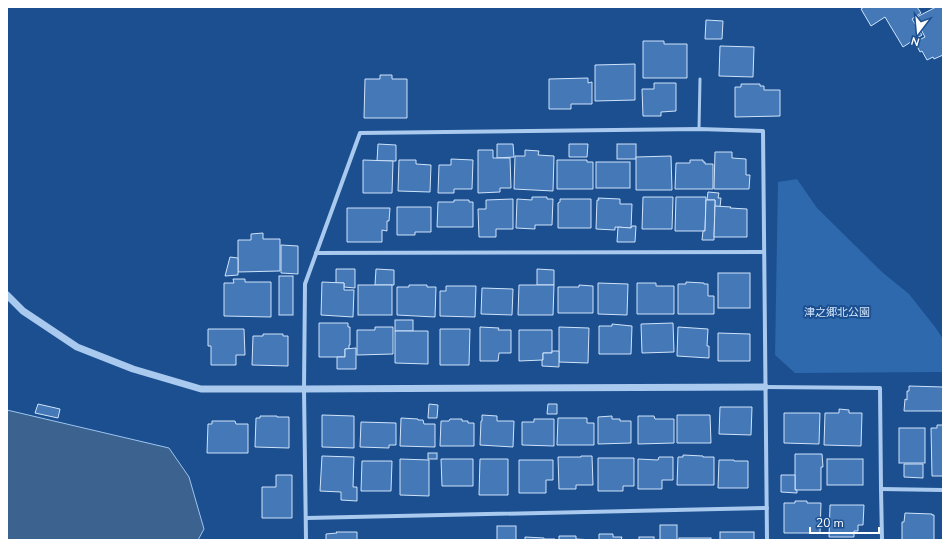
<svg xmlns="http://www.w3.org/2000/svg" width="950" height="547" viewBox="0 0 950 547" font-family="'Nunito Sans','Noto Sans JP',sans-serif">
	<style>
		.green { fill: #2e69ad }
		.water { fill: #3c6290; stroke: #9cc4f0 }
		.building { fill: #4478b7; stroke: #cfe3fa }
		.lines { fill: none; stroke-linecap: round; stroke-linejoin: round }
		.service { stroke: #a9c9ee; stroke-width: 3 }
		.minor { stroke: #a9c9ee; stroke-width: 4 }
		.tertiary { stroke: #a9c9ee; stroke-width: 7 }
		.labels { text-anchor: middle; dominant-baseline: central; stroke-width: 4; stroke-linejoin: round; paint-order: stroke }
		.park-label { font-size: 11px; fill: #cfe3fa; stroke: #1b4f8f }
	</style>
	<rect width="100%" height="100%" fill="#1b4f8f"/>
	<polygon class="green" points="797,179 817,208 882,272 909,294 935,327 943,339 943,372 795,373 775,355 778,182"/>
	<polygon class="water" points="7,410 169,448 189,477 204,529 198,540 7,540"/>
	<g class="building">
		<polygon points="864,7 917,7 921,13 912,19 922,35 903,47 885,17 871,26 861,9"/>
		<polygon points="936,7 943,7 943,55 934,59 933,57 927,60 922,51 920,52 915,42 925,37 915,18"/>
		<polygon points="706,20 723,21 722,39 705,39"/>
		<polygon points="643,41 664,41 664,44 687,44 687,78 643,78"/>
		<polygon points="720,46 754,47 753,77 719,76"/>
		<polygon points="635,64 635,100 595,101 595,65"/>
		<polygon points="380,75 392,75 392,79 407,79 407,118 364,118 365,79 380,79"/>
		<polygon points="588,78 588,83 592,82 592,104 571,104 571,109 549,109 549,79"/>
		<polygon points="654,83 676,83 676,111 661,112 661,116 643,116 642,89 654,89"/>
		<polygon points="741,84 760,84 760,86 764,86 764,90 780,90 780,116 735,117 735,87 741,87"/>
		<polygon points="378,144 396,145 396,161 377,161"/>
		<polygon points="497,144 513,144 514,157 497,158"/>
		<polygon points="569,144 588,144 587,157 569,157"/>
		<rect x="617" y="144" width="19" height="15"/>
		<polygon points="478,150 493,150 493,158 510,158 511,188 500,188 500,192 478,193"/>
		<polygon points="525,150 539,151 538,155 554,156 553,191 514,189 515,156 525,156"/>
		<polygon points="715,152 732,152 732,158 746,159 746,175 750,175 749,189 714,189"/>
		<polygon points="671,156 672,190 636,190 636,157"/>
		<polygon points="451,159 473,160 472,189 454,189 454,193 438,193 439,165 451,165"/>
		<polygon points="363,160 393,161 392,193 363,193"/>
		<polygon points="399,160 416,160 416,164 431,165 430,192 398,191"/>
		<polygon points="557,160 587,160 587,162 593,162 593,189 557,189"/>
		<polygon points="690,160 703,160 703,162 705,162 705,164 713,164 713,189 675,189 676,163 690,163"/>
		<rect x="596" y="162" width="34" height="26"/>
		<polygon points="708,192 719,193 718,198 721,198 720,207 715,206 715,200 707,200"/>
		<polygon points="532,197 547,197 547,199 553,199 552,225 535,225 535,229 516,228 517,199 532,200"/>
		<polygon points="643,197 673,197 672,229 642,229"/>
		<polygon points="676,197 706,197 705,231 675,231"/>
		<polygon points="598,198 620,199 620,204 632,204 631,228 615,227 615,230 596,229 597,200 599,200"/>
		<polygon points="513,199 513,229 496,229 496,237 479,237 478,209 486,209 486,200"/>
		<polygon points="560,199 591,199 591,228 558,228 558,203 560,202"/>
		<polygon points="454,200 469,200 469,202 473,202 473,227 437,227 438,202 454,202"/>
		<polygon points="706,200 715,200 714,240 702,240 703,231 705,231"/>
		<polygon points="715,206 731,207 730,208 747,209 747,237 714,237"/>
		<polygon points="397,207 431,207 431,232 415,232 415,235 397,235"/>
		<polygon points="347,208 390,208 389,221 387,221 387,231 382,230 382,242 347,242"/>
		<polygon points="632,226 636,226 635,242 617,242 618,227 631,228"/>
		<polygon points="263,233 263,239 280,239 280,271 238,272 238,240 251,240 251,234"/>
		<polygon points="281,245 298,246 298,274 281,273"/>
		<polygon points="230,257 238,258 238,275 225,276"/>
		<polygon points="336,269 355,269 355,288 344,287 344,283 336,283"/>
		<polygon points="376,269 394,270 394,285 375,285"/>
		<polygon points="537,269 554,270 554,285 537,285"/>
		<rect x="718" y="273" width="32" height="35"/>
		<rect x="279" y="276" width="14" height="39"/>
		<polygon points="233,279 245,279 245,282 271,282 271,317 224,316 224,283 234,283"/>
		<polygon points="322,282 344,283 344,290 354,290 353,317 321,315"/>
		<polygon points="686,282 704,283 704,284 708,284 708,296 714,296 714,314 678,314 678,284 686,284"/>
		<polygon points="598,283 628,284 627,315 598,314"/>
		<polygon points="637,283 656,283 656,286 674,286 674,314 637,314"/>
		<rect x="358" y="285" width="34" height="30"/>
		<polygon points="409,285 427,285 427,287 436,287 435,317 397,315 397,287 409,287"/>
		<polygon points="519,285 554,285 553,315 518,315"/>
		<polygon points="579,285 593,286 593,313 558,313 558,287 579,287"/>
		<polygon points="446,286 476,286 475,317 440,316 440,291 446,291"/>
		<polygon points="482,288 513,289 512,315 481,314"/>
		<rect x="395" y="320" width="18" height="11"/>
		<polygon points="319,323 348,323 348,327 350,327 350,345 349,345 349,349 345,349 345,357 319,357"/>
		<polygon points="673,323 674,352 642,353 641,324"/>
		<polygon points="612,324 632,326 631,354 599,354 599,326 612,326"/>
		<polygon points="375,327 393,327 393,354 357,355 357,330 375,330"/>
		<polygon points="480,327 499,328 498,330 511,330 511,353 499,353 498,361 480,361"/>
		<polygon points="559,327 589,328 588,363 559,362"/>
		<polygon points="678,327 708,329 707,346 709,346 709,358 677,356"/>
		<polygon points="208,329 244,329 245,355 236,355 236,365 211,365 211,346 208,346"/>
		<polygon points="440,329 470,329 469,365 440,365"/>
		<polygon points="519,330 552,330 552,353 543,353 543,360 519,361"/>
		<polygon points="395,331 428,331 428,364 395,363"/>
		<polygon points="718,333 750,334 750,361 718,361"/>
		<polygon points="263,334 283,334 283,336 288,336 288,366 252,365 253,336 263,336"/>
		<polygon points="356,348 356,369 337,369 337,357 345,357 345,349"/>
		<polygon points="552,351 559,351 559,367 542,366 542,360 543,360 543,353 552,353"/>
		<polygon points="909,386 943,387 943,411 904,411 905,399 907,400 907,391 909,391"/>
		<polygon points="38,404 60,409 58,418 35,413"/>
		<polygon points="429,404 438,405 437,418 428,418"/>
		<polygon points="548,404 557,404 557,414 547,414"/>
		<polygon points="720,407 752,407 751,435 719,434"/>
		<polygon points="839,409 849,410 849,413 862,413 861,446 824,445 825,413 839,413"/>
		<polygon points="784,413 820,413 819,444 784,443"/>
		<polygon points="322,415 354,416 354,448 322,447"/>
		<polygon points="482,415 497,416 497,421 514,421 513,447 480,445 481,421 482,421"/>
		<polygon points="677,415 710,415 711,443 677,443"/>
		<polygon points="260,416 277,416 277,417 289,417 289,448 255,447 256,418 260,418"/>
		<polygon points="612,416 612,419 620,419 620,421 631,421 631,443 598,444 598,417"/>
		<polygon points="638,416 654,416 655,419 674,419 674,443 638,444"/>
		<polygon points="401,418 418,419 418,420 423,420 424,424 435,424 435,447 400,446"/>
		<polygon points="558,418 587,418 587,423 594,423 594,445 557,445"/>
		<polygon points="450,419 462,419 462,421 468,421 468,423 474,423 474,446 440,446 441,421 449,421"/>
		<polygon points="534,419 554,419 554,446 522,445 522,422 534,422"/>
		<polygon points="212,421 235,421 236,424 248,424 248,453 207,453 208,424 212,424"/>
		<polygon points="361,422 396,423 396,445 389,445 389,448 360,447"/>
		<polygon points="937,425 943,425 943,476 932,476 931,428 937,428"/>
		<rect x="899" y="428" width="26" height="35"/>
		<rect x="428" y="453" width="9" height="6"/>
		<polygon points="795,454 822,454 823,467 821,467 821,490 795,490"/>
		<polygon points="683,455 703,456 703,457 714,457 714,485 677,485 678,457 683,457"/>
		<polygon points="322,456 354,457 353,487 357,487 357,501 341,500 341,492 320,491"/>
		<polygon points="581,456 592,456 593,485 576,485 576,489 559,489 558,457 581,457"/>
		<polygon points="659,457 673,457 673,480 662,480 662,489 638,489 638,459 658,460"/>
		<polygon points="598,458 634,458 634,486 623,486 623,491 598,491"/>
		<polygon points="400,459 429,460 429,496 400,495"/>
		<polygon points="441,459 473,459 473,486 442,486"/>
		<polygon points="480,459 508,459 508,495 479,495"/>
		<rect x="827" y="459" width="36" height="26"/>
		<polygon points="519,460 553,460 553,480 546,480 546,493 519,493"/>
		<polygon points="719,460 734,460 734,461 748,461 748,488 718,488"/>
		<polygon points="362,461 392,461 391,491 361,491"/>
		<polygon points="904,464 923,464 923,478 904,477"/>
		<polygon points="276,475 292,475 292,518 262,518 262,487 276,487"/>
		<polygon points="781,475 795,475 795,490 797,490 797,493 781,492"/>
		<polygon points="795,501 807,501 807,503 821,503 820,533 784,533 784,503 795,503"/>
		<polygon points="830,505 864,505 863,525 858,525 858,531 854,531 854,537 829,537"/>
		<polygon points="905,513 932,514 932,515 934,515 934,540 902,540 902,522 904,522"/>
		<rect x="660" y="525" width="17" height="15"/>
		<rect x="497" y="526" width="19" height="14"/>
		<polygon points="336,532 357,532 357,540 326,540 326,534 337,533"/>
		<rect x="720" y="532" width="34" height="8"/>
		<polygon points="599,534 613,534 613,537 622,537 621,540 627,540 599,540"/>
		<polygon points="559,536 576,536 576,539 595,540 559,540"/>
		<polygon points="525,537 544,538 544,539 555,539 555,540 521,540 525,540"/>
		<rect x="639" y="537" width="15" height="3"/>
		<rect x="679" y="538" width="32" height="2"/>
	</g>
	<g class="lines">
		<polyline class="service" points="699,129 700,79"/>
		<g class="minor">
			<polyline points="316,253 764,252"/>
			<polyline points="765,387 880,388 881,489 882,540"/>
			<polyline points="881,489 943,490"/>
			<polyline points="307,518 767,508"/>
			<polyline points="306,540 304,389 305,284 360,133 699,129 763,131 767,540"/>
		</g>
		<polyline class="tertiary" points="7,295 23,311 77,347 133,369 201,389 304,389 765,387"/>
	</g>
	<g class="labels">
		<g class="park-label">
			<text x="837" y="312">津之郷北公園</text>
		</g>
	</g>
	<rect width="950" height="547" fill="none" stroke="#ffffff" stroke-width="16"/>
	<g transform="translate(918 32) rotate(196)" stroke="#1b4f8f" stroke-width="3" paint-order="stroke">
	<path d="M0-3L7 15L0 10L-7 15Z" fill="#ffffff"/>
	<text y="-6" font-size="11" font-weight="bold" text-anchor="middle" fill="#ffffff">N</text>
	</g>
	<path d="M810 527v6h69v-6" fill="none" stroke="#ffffff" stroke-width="2"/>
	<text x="816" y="527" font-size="12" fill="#ffffff" stroke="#1b4f8f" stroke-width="3" paint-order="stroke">20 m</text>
</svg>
